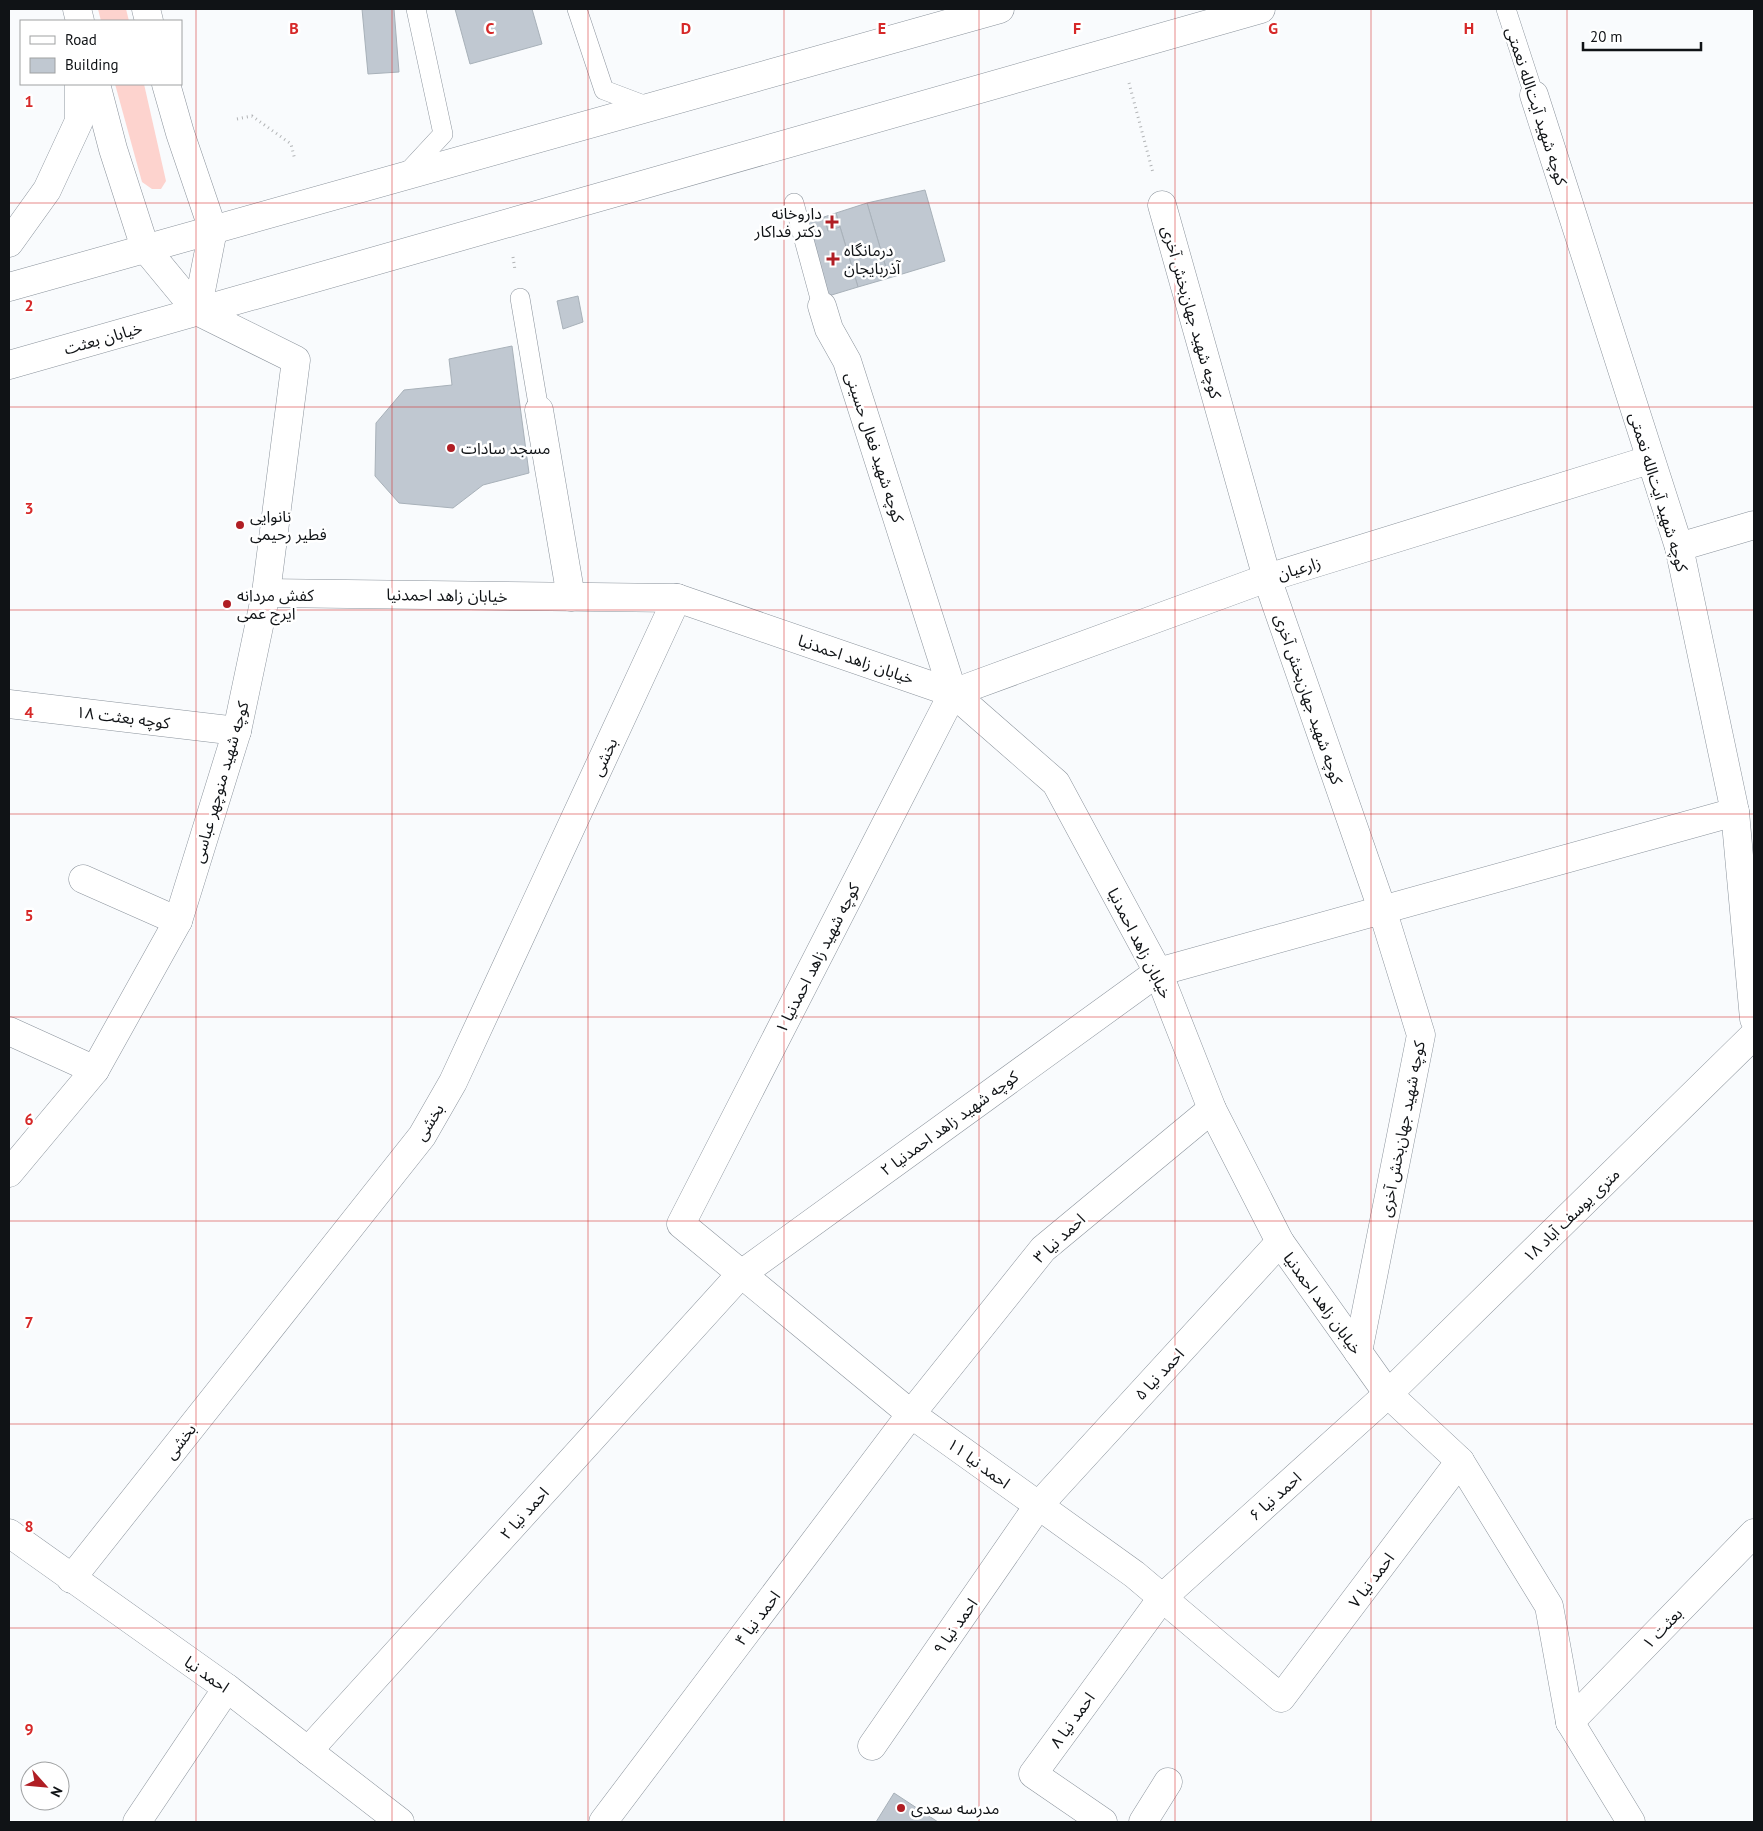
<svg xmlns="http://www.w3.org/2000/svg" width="1763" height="1831" viewBox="0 0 1763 1831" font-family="'PT Sans','Noto Sans Arabic',sans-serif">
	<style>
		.green { fill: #fdd3ce }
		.building { fill: #c0c8d1; stroke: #a8b1b9 }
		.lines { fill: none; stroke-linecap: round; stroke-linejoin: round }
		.service-casing { stroke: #8b939c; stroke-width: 20 }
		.minor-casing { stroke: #8b939c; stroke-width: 29 }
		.secondary-casing { stroke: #8b939c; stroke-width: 29 }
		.path { stroke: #b2b4b6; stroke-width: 3; stroke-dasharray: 1 4; stroke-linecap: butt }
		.service { stroke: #fff; stroke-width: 19 }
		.minor { stroke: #fff; stroke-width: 28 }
		.secondary { stroke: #fff; stroke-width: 28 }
		.grid { fill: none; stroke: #d62828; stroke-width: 1; stroke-opacity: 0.55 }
		.poi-dot { fill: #b01e24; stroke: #fff; stroke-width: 2 }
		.labels { text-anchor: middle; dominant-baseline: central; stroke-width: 5; stroke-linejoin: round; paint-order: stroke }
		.street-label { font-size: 16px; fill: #101316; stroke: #fff }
		.poi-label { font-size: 16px; fill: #101316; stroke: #fff; text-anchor: start }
		.grid-label { font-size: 16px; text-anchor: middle; font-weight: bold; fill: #d62828; stroke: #fff; stroke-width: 5; stroke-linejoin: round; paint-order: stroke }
	</style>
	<rect width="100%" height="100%" fill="#f9fbfd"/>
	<g class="green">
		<polygon points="98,9 126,9 129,21 101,21"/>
		<polygon points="115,84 144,84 166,181 161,189 152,189 142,182"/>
	</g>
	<g class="building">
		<polygon points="362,9 394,9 399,72 368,74"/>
		<polygon points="455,9 532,9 542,44 470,64"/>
		<polygon points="925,190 945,261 889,278 867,203"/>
		<polygon points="867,203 889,278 858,287 836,213"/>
		<polygon points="836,213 840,227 828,231 824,217"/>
		<polygon points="824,217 828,231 840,227 858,287 825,297 806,223"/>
		<polygon points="578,296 583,322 563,329 557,301"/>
		<polygon points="512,346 529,473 483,485 453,508 399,503 375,476 376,423 404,390 452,385 449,359"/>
		<polygon points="894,1793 938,1822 876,1822"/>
	</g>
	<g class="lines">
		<defs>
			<g id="service">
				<polyline points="577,9 604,90 649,107"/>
				<polyline points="1506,9 1534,95"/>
				<polyline points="405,175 443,134 416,9"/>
				<polyline points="794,203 822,306"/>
				<polyline points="520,298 539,410"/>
			</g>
			<g id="minor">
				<polyline points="1534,95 1679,547 1735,812 1754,1019"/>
				<polyline points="1162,205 1267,578 1382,909 1421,1035 1358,1352"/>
				<polyline points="822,306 829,329 847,361 953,693"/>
				<polyline points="539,410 571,597"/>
				<polyline points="1679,547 1754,525"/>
				<polyline points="266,593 677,598 953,693 1056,783 1158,972 1212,1109 1280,1242 1388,1394 1460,1461 1549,1606 1570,1722 1631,1822"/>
				<polyline points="953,693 681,1224 911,1414 1134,1574 1281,1698 1460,1461"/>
				<polyline points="953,693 1267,578 1649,460"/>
				<polyline points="9,704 237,731"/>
				<polyline points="83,879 178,921"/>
				<polyline points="9,1031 95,1070"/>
				<polyline points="9,1173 95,1070 178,921 237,731 266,593 296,360 197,311"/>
				<polyline points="9,1533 227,1688 400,1822"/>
				<polyline points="71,1579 422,1136 453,1082 677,598"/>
				<polyline points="1570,1722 1754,1533"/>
				<polyline points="872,1746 1038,1506 1280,1242"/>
				<polyline points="308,1751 740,1275 1158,972 1735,812"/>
				<polyline points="137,1822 227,1688"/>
				<polyline points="603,1822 911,1414 1043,1249 1212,1109"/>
				<polyline points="1103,1822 1033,1774 1162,1598 1388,1394 1754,1035"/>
				<polyline points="1143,1822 1168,1782"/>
			</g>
			<g id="secondary">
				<polyline points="77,9 80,21"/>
				<polyline points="146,9 149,21"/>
				<polyline points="96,84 113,149 145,248 197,311"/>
				<polyline points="166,84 180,133 213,230 197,311"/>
				<polyline points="9,243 47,190 79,121 79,84"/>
				<polyline points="9,287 1000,9"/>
				<path d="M9,365C426,245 844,129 1261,9"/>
			</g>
		</defs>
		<use href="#service" class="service-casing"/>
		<use href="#minor" class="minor-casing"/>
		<use href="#secondary" class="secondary-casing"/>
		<g class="path">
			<polyline points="1129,83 1153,173"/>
			<polyline points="237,119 252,116 291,144 295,160"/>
			<polyline points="513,257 515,270"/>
		</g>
		<use href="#service" class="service"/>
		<use href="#minor" class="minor"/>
		<use href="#secondary" class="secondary"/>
	</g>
	<path class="grid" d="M196,9V1822M392,9V1822M588,9V1822M784,9V1822M979,9V1822M1175,9V1822M1371,9V1822M1567,9V1822M9,203H1754M9,407H1754M9,610H1754M9,814H1754M9,1017H1754M9,1221H1754M9,1424H1754M9,1628H1754"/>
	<g class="poi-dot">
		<path d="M829.5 214.5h5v5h5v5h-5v5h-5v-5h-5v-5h5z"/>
		<path d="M830.5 251.5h5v5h5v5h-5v5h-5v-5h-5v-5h5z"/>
		<circle cx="451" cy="448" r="5"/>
		<circle cx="240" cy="525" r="5"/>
		<circle cx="227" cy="604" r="5"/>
		<circle cx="901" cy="1808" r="5"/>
	</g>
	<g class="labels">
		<g class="street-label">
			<text transform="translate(1537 106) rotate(72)">کوچه شهید آیت‌الله نعمتی</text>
			<text transform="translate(1192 312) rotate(74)">کوچه شهید جهان‌بخش آخری</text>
			<text transform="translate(103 338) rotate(-16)">خیابان بعثت</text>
			<text transform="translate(875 447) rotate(72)">کوچه شهید فعال حسینی</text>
			<text transform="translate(1659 492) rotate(73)">کوچه شهید آیت‌الله نعمتی</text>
			<text transform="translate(1299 568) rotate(-17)">زارعیان</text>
			<text transform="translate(447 595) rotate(1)">خیابان زاهد احمدنیا</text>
			<text transform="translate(856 659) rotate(19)">خیابان زاهد احمدنیا</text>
			<text transform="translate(1309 699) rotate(71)">کوچه شهید جهان‌بخش آخری</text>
			<text transform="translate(123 717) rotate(7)">کوچه بعثت ۱۸</text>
			<text transform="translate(604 757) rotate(-65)">بخشی</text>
			<text transform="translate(220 782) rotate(-74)">کوچه شهید منوچهر عباسی</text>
			<text transform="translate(1140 943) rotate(63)">خیابان زاهد احمدنیا</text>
			<text transform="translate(817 958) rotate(-63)">کوچه شهید زاهد احمدنیا ۱</text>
			<text transform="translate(429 1122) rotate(-58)">بخشی</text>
			<text transform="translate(949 1123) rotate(-36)">کوچه شهید زاهد احمدنیا ۲</text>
			<text transform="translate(1402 1129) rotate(-79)">کوچه شهید جهان‌بخش آخری</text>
			<text transform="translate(1571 1215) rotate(-44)">۱۸ متری یوسف آباد</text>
			<text transform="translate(1059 1238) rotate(-43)">احمد نیا ۳</text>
			<text transform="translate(1323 1303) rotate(54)">خیابان زاهد احمدنیا</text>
			<text transform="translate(1159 1374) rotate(-47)">احمد نیا ۵</text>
			<text transform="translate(180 1441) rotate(-52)">بخشی</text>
			<text transform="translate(979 1463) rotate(36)">احمد نیا ۱۱</text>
			<text transform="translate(1275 1496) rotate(-42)">احمد نیا ۶</text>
			<text transform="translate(524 1513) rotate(-48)">احمد نیا ۲</text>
			<text transform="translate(1371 1580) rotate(-53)">احمد نیا ۷</text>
			<text transform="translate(757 1618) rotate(-53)">احمد نیا ۴</text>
			<text transform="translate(955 1626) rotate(-55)">احمد نیا ۹</text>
			<text transform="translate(1662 1628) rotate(-46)">بعثت ۱</text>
			<text transform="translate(207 1674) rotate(35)">احمد نیا</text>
			<text transform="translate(1072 1720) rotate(-54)">احمد نیا ۸</text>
		</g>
		<g class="poi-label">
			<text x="822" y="213" text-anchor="end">داروخانه<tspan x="822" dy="18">دکتر فداکار</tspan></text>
			<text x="844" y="250">درمانگاه<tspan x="844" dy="18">آذربایجان</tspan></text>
			<text x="461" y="448">مسجد سادات</text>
			<text x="250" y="516">نانوایی<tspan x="250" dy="18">فطیر رحیمی</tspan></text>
			<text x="237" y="595">کفش مردانه<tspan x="237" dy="18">ایرج عمی</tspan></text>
			<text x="911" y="1808">مدرسه سعدی</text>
		</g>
	</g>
	<g class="grid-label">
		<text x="294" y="34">B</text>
		<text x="490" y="34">C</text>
		<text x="686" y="34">D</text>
		<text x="882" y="34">E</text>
		<text x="1077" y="34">F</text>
		<text x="1273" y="34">G</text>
		<text x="1469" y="34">H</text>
		<text x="29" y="107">1</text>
		<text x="29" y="311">2</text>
		<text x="29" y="514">3</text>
		<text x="29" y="718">4</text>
		<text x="29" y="921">5</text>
		<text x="29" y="1125">6</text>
		<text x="29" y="1328">7</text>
		<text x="29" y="1532">8</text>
		<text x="29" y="1735">9</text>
	</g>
	<rect width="1763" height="1831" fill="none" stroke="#101316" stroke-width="20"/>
	<rect x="20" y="20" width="162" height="65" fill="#ffffff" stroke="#9fa1a2"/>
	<rect x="30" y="36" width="25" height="8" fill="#ffffff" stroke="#9fa1a2"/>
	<text x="65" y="45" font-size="15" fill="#101316">Road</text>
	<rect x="30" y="58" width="25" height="15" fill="#c0c8d1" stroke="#9fa1a2"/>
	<text x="65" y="70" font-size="15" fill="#101316">Building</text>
	<g transform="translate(45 1786) rotate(117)"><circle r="24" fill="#ffffff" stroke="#9fa1a2"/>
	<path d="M0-4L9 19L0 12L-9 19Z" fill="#b01e24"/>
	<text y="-8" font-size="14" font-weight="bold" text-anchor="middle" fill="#101316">N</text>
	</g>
	<path d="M1583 42v8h118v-8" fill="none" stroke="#101316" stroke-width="2.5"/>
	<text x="1590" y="42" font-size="15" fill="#101316" stroke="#ffffff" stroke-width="4" paint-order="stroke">20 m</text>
</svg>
